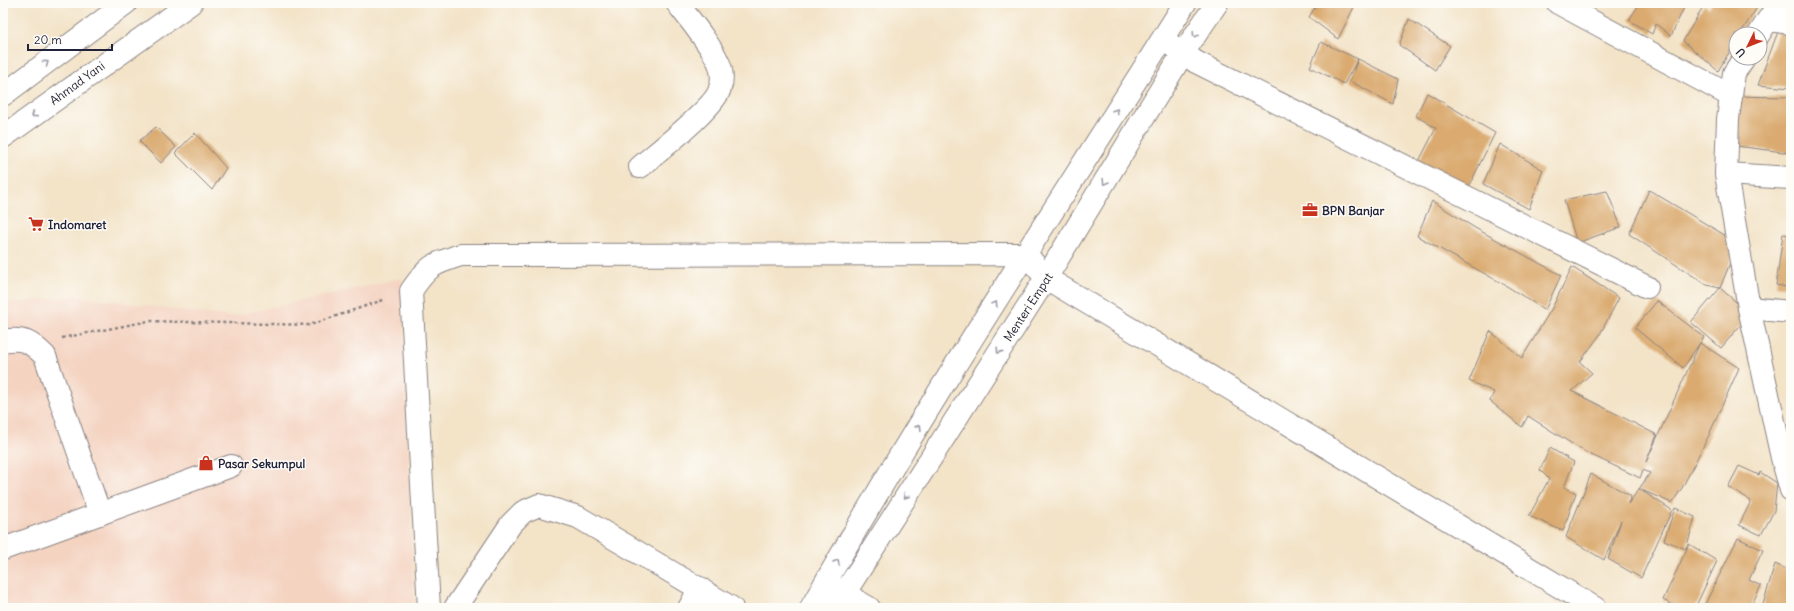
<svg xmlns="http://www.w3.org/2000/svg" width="1794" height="611" viewBox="0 0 1794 611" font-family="Delius,sans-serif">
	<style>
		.built { fill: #f4d3c1 }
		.building { fill: #daaa6f }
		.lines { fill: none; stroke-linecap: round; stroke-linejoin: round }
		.minor-casing { stroke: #8a8281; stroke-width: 24 }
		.highway-casing { stroke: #8a8281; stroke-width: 24 }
		.path { stroke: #8a8281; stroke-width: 2.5; stroke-dasharray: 3 3; stroke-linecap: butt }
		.minor { stroke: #fff; stroke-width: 22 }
		.highway { stroke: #fff; stroke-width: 22 }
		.oneway { stroke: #9c9ca7 }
		.labels { text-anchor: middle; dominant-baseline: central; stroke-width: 3; stroke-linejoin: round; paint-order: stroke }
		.street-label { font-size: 12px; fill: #22223b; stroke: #fdfcf7 }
		.poi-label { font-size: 12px; font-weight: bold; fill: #22223b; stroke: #fdfcf7; text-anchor: start }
	</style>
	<rect width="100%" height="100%" fill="#fdfcf7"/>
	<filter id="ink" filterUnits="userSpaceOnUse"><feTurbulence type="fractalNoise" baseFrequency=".025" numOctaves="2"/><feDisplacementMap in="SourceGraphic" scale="8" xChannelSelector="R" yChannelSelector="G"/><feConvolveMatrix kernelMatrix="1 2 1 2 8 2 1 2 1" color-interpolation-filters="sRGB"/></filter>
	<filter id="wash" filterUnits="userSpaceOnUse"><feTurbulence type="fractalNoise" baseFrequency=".012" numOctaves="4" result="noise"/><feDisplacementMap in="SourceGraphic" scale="16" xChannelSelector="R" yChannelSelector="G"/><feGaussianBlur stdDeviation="0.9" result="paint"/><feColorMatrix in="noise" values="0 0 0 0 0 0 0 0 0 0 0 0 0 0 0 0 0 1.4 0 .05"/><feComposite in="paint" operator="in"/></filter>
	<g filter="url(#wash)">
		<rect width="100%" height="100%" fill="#f3e3c7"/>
		<polygon class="built" points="402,278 414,608 3,608 3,304 77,296 230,317"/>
		<g id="blocks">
			<g class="building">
				<polygon points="1318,3 1356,3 1338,39 1309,17"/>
				<polygon points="1640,3 1686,3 1671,36 1656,24 1652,34 1629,20"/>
				<polygon points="1712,3 1760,3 1740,34 1736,34 1736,41 1718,71 1683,41 1704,5 1709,8"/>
				<polygon points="1409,19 1450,46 1435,70 1399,45"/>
				<polygon points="1779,29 1791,30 1791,88 1758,85"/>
				<polygon points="1321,42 1358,59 1344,84 1310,67"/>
				<polygon points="1358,59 1398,79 1393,104 1350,81"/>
				<polygon points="1427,93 1495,133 1469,186 1418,163 1436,128 1416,116"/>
				<polygon points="1731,96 1791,97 1791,153 1736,146"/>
				<polygon points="156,127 176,147 161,163 139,141"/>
				<polygon points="195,133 226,168 212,190 175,153"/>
				<polygon points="1500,144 1543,170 1529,209 1483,184"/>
				<polygon points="1649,190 1738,243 1720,288 1750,314 1721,348 1691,322 1720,288 1707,285 1629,234"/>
				<polygon points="1607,191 1621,227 1577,243 1564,200"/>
				<polygon points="1432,201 1475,228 1561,275 1545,310 1505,285 1417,236"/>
				<polygon points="1783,234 1791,235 1791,288 1776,285"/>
				<polygon points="1572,267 1619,298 1599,336 1580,362 1592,373 1572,391 1657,435 1646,462 1700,343 1683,368 1635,328 1657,301 1704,337 1700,343 1739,368 1708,437 1682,488 1672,503 1639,489 1650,473 1643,470 1640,478 1585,452 1528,416 1522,427 1490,401 1494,392 1469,381 1490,331 1522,358 1552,308"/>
				<polygon points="1550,448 1574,462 1564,487 1576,493 1563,531 1529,516 1549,479 1540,470"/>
				<polygon points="1739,466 1759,475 1760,472 1777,483 1774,511 1761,535 1739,525 1751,501 1728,487"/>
				<polygon points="1591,474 1631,496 1628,504 1639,489 1672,510 1641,578 1608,559 1621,521 1604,560 1566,537"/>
				<polygon points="1675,508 1695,517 1686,549 1664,540"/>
				<polygon points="1738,538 1763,550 1749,580 1761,586 1750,608 1703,608"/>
				<polygon points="1689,544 1717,561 1695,608 1679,608 1663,600"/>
				<polygon points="1775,564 1791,571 1791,608 1762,608"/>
			</g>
		</g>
	</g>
	<g filter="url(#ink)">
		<use href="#blocks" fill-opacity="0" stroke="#8a8281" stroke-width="1"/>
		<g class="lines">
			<defs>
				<g id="minor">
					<polyline points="1558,3 1731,96"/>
					<polyline points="1768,20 1791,23"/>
					<polyline points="1759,34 1779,3"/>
					<polyline points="1171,45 1196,62 1647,287"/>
					<polyline points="1744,58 1734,73 1728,119 1726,174 1749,308 1782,458 1791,490"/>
					<path d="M640,167C656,153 717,106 720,88C722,83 722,75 721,70C719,55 687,16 677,3"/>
					<polyline points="1726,174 1791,178"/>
					<polyline points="1749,308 1791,312"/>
					<path d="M3,341C23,337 31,342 45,356L100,514"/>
					<polyline points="3,549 231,466"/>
					<polyline points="832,586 869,608"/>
					<path d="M429,608L411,291C428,266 432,264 461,255L1026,254L1046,278L1595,608"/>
					<polyline points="455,608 511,524 523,512 539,505 578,517 732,608"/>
					<polyline points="689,608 700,588"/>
					<path d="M811,608C927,401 1059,204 1185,3"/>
					<polyline points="835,608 1046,278 1183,53 1217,3"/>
				</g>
				<g id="highway">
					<polyline points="3,95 126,3"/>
					<polyline points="3,137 191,3"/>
				</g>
			</defs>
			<use href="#minor" class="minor-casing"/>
			<use href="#highway" class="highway-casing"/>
			<polyline class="path" points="62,338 149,321 310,325 386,299"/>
			<use href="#minor" class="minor"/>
			<use href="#highway" class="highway"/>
		</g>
		<defs><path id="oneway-chevron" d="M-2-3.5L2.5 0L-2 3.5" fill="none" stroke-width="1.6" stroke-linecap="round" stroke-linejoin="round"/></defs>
		<g class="oneway">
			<use href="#oneway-chevron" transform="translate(1195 35) rotate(124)"/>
			<use href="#oneway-chevron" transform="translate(46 63) rotate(-36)"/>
			<use href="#oneway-chevron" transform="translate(1116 111) rotate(-58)"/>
			<use href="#oneway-chevron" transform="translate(34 115) rotate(144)"/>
			<use href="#oneway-chevron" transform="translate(1105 182) rotate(121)"/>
			<use href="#oneway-chevron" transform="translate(995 304) rotate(-58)"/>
			<use href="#oneway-chevron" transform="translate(999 351) rotate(123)"/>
			<use href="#oneway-chevron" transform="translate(919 427) rotate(-58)"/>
			<use href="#oneway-chevron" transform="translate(906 496) rotate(123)"/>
			<use href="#oneway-chevron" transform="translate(837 562) rotate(-61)"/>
		</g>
	</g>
	<defs>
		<symbol id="office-bare" viewBox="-9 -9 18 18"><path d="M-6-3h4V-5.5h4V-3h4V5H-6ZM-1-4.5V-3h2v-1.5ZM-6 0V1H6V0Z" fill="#c8321e" stroke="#fdfcf7" stroke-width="2.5" paint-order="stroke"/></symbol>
		<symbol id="supermarket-bare" viewBox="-9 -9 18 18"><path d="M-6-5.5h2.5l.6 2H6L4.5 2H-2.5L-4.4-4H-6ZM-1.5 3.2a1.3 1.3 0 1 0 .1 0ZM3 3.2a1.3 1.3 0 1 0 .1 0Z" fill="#c8321e" stroke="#fdfcf7" stroke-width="2.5" paint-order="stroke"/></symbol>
		<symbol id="shop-bare" viewBox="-9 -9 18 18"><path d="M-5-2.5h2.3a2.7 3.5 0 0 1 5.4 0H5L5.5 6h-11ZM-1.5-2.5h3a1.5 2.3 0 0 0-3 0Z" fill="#c8321e" stroke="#fdfcf7" stroke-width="2.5" paint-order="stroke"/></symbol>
	</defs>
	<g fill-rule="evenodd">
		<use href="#office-bare" x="1299" y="199" width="22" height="22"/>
		<use href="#supermarket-bare" x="25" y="213" width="22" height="22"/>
		<use href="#shop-bare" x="195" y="452" width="22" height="22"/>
	</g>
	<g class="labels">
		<g class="street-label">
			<text transform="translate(77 83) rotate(-36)">Ahmad Yani</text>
			<text transform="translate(1028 307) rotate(-57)">Menteri Empat</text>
		</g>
		<g class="poi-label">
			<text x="1322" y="210">BPN Banjar</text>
			<text x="48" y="224">Indomaret</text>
			<text x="218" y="463">Pasar Sekumpul</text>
		</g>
	</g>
	<rect width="1794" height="611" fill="none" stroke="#fdfcf7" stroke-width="16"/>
	<g transform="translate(1748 46) rotate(227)"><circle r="19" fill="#fdfcf7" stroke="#a5a5ac"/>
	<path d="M0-3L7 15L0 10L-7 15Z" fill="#c8321e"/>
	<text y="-6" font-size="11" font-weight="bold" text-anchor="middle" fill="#22223b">U</text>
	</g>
	<path d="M28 44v6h84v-6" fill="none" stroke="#22223b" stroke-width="2"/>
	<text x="34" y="44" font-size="12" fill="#22223b" stroke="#fdfcf7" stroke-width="3" paint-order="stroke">20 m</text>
</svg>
